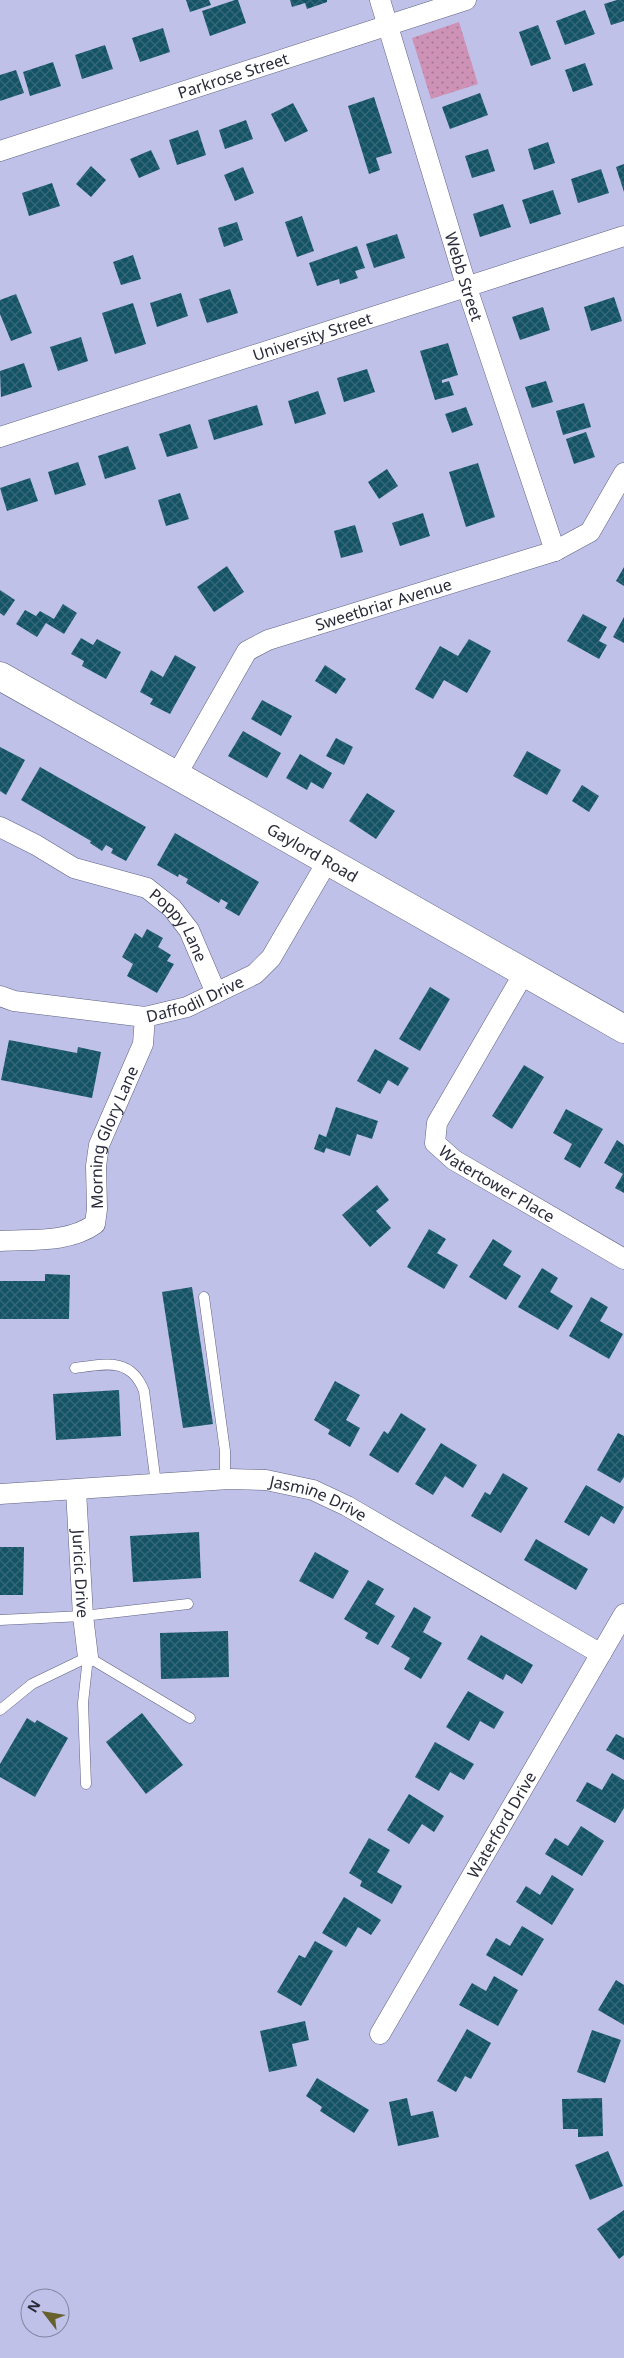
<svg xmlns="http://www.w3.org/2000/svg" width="624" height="2358" viewBox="0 0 624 2358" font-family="'Noto Sans',sans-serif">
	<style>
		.park { fill: url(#park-dots) }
		.building { fill: url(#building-cross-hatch) }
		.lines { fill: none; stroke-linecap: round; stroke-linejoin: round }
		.lane-casing { stroke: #5f6183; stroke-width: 11 }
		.street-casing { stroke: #5f6183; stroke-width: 21 }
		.secondary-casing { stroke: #5f6183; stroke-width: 29 }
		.lane { stroke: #fff; stroke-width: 10 }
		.street { stroke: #fff; stroke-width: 20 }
		.secondary { stroke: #fff; stroke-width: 28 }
		.labels { text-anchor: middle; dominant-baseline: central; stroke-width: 5; stroke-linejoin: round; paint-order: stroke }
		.street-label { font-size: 16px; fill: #2a2b3a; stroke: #bfc1e8 }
	</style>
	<defs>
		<pattern id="park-dots" width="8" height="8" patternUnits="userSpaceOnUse" patternTransform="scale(1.25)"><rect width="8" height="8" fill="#cd92b6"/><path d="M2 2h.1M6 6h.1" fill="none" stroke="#a77795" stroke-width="1.8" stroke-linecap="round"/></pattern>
		<pattern id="building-cross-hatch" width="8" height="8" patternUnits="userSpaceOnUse" patternTransform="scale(1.25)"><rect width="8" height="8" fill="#145365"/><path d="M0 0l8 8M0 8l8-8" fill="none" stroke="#366978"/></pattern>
	</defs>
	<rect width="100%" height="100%" fill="#bfc1e8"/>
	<polygon class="park" points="459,22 478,84 431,99 412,38"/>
	<g class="building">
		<polygon points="186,0 209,0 211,5 190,12"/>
		<polygon points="235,0 238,0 246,23 210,36 202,11"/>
		<polygon points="290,0 327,0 327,2 307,9 305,3 292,7"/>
		<polygon points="617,0 624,0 624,21 611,25 604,4"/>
		<polygon points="585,10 595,34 565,45 556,21"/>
		<polygon points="538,25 551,59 531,66 519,32"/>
		<polygon points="163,28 170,52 140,62 132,38"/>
		<polygon points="105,45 113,69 82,79 75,55"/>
		<polygon points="53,62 61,86 30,96 23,72"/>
		<polygon points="585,63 593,85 573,92 565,70"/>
		<polygon points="16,70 24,93 0,101 0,75"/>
		<polygon points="480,93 488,115 450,129 442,107"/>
		<polygon points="374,97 392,153 376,158 380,170 369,174 348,106"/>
		<polygon points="293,103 308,131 285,142 271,114"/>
		<polygon points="246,120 253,139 225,149 219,130"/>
		<polygon points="198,130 206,155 177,165 169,140"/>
		<polygon points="548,142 555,163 534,170 528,149"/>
		<polygon points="488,149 495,171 472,178 465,156"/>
		<polygon points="151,150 160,169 139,178 130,159"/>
		<polygon points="624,164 624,192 616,167"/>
		<polygon points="91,166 106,180 91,197 76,184"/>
		<polygon points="243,167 254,193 235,201 224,175"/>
		<polygon points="601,169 609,193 578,203 571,179"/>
		<polygon points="52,183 60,206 29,216 22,193"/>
		<polygon points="553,190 561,214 530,224 522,200"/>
		<polygon points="503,204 511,227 480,237 473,214"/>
		<polygon points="302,216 314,251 297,257 285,222"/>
		<polygon points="237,222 243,240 224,247 218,228"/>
		<polygon points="397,234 405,258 374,268 366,244"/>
		<polygon points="357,246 365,268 355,271 358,278 340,284 339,279 317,286 309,263"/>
		<polygon points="133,255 141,279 121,285 113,262"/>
		<polygon points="230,289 238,313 207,323 199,299"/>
		<polygon points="181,293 188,316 157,327 150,303"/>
		<polygon points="16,294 32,333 11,341 0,314 0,300"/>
		<polygon points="614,297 622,321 591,331 584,307"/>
		<polygon points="133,303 146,344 115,354 102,313"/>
		<polygon points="543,307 550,330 520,340 512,317"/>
		<polygon points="81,337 88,361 58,371 50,347"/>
		<polygon points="448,343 458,375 442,380 442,383 449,381 454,395 435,400 420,351"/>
		<polygon points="24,363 32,387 1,397 0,371"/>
		<polygon points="367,369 375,392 344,402 337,378"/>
		<polygon points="546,381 553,402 532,408 525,387"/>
		<polygon points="318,391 326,414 295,424 288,401"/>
		<polygon points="584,403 591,427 563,435 556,411"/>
		<polygon points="257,405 263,425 214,440 208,420"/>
		<polygon points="466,407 473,425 452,433 445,414"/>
		<polygon points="190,424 198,448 167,457 159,434"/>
		<polygon points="586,432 595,457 574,464 566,439"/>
		<polygon points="128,446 136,469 105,479 98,456"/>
		<polygon points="78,462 86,485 55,495 48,472"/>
		<polygon points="478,463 495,517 466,527 449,472"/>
		<polygon points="387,469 398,486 379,499 368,482"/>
		<polygon points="30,478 38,501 7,511 0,488"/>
		<polygon points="180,493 189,519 166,526 158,500"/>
		<polygon points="423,513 430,536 400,546 392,523"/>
		<polygon points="355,525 363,552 341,558 334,531"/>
		<polygon points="227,566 244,592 214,612 197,587"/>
		<polygon points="624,567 624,586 616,581"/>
		<polygon points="0,590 15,600 4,616 0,613"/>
		<polygon points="63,604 77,613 64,634 46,623 37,637 16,624 25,610 36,616 40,611 54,619"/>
		<polygon points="583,614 607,627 599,641 607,645 599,659 567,641"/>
		<polygon points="624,617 624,643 613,637"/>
		<polygon points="81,638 93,645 97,639 121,652 106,679 82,666 84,661 71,654"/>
		<polygon points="469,639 491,651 467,693 444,680 433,699 415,689 440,646 458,656"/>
		<polygon points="175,655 196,667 170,714 150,704 153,699 140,692 151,670 163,677"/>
		<polygon points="325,665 346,679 336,694 315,681"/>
		<polygon points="262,700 292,716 281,736 251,719"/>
		<polygon points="243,731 281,753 267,778 228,756"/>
		<polygon points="336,738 353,747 344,765 326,756"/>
		<polygon points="0,747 25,760 6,795 0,791"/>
		<polygon points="527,751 561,770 547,795 513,776"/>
		<polygon points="300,754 332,773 323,789 311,782 307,790 286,778"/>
		<polygon points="40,767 146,827 126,861 111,853 113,849 106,845 102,851 90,843 91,841 21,800"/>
		<polygon points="582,785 599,796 589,812 572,801"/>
		<polygon points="367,793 395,811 376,839 349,821"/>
		<polygon points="175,833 259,882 239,916 225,908 228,903 221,899 219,903 186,883 188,879 179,874 178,877 157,865"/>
		<polygon points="147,929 163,938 158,947 171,955 167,961 174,964 157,993 127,976 133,964 122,957 135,933 142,938"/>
		<polygon points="430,987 450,999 420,1051 399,1039"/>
		<polygon points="9,1040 77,1053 78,1047 101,1052 92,1098 1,1080"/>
		<polygon points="375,1049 409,1068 398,1086 388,1080 380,1094 357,1081"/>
		<polygon points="524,1065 544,1077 512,1129 492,1116"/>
		<polygon points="336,1107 378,1121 372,1139 357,1134 350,1156 326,1148 324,1153 314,1149 319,1134 326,1137"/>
		<polygon points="566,1109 603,1129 580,1168 564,1159 572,1144 553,1133"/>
		<polygon points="617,1140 624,1145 624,1193 615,1188 623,1174 604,1163"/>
		<polygon points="377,1185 389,1200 376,1211 391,1228 370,1247 342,1215"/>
		<polygon points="429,1229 446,1239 437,1253 458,1265 444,1289 407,1267"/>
		<polygon points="493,1239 512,1251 503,1265 521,1276 506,1300 469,1277"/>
		<polygon points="542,1268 558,1278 550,1292 573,1306 558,1330 518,1307"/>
		<polygon points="45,1274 70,1275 69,1319 0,1319 0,1281 45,1281"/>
		<polygon points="192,1287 213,1424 183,1428 162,1292"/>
		<polygon points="591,1297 608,1307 600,1321 623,1334 609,1359 569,1336"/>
		<polygon points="335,1381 360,1395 346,1420 360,1428 350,1447 328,1434 330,1430 314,1420"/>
		<polygon points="119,1390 121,1436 56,1440 53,1394"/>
		<polygon points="401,1413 426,1429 398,1473 369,1455 384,1431 388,1434"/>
		<polygon points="618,1433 624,1436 624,1477 620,1483 597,1470"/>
		<polygon points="441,1443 477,1465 463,1488 445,1476 433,1495 415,1484"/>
		<polygon points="503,1473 528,1488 501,1533 471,1516 485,1492 490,1495"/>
		<polygon points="586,1485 624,1507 614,1524 601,1516 589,1536 564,1522"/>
		<polygon points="199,1532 201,1578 133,1582 130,1536"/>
		<polygon points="536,1539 588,1569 576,1590 524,1560"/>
		<polygon points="0,1547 24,1547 23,1595 0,1595"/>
		<polygon points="315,1552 349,1571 333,1599 299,1581"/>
		<polygon points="368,1580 384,1589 375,1604 395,1616 378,1645 365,1638 368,1633 344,1619"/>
		<polygon points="414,1607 431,1617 423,1632 442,1643 421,1679 404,1669 410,1658 391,1647"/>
		<polygon points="228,1631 229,1677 161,1679 160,1633"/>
		<polygon points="481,1635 533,1665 522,1684 506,1674 503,1680 467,1659"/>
		<polygon points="468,1691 504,1712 494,1729 480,1721 469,1741 446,1727"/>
		<polygon points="142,1713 183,1765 146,1794 106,1742"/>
		<polygon points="27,1718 35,1723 37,1720 68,1738 35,1797 0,1777 0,1764"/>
		<polygon points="616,1734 624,1738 624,1760 606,1750"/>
		<polygon points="435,1742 474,1764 464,1780 450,1772 439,1791 415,1777"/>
		<polygon points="612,1773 624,1780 624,1808 615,1823 576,1801 587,1782 602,1790"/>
		<polygon points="409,1794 444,1816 434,1832 422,1824 409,1844 387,1830"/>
		<polygon points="581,1826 604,1841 582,1876 545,1854 555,1838 568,1846"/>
		<polygon points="369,1838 390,1850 377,1872 402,1886 392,1904 360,1886 362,1881 349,1873"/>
		<polygon points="552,1875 574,1889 552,1925 516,1902 526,1886 540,1895"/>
		<polygon points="344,1897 381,1920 371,1935 358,1927 346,1947 322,1933"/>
		<polygon points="522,1926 544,1939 522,1976 486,1955 496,1938 510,1946"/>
		<polygon points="315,1941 333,1951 301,2006 277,1992 299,1955 305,1958"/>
		<polygon points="494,1976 518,1990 498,2026 459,2005 472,1983 486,1991"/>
		<polygon points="616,1980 624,1985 624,2025 598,2010"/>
		<polygon points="305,2021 309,2040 292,2044 297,2066 269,2072 260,2031"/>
		<polygon points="467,2029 491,2043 471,2079 465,2076 456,2092 437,2081"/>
		<polygon points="592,2030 621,2040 605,2083 577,2072"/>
		<polygon points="317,2078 369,2110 354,2133 320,2111 322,2107 306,2096"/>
		<polygon points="407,2098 411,2116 433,2111 439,2137 398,2146 389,2102"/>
		<polygon points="602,2098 603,2136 578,2137 578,2129 563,2129 562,2099"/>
		<polygon points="608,2151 623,2186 590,2200 575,2165"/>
		<polygon points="624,2210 624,2255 619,2259 597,2229"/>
	</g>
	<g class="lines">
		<defs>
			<g id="lane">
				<polyline points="204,1297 225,1451 225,1479"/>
				<path d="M75,1368C105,1364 131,1357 144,1391L156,1484"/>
				<polyline points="0,1620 83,1616 188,1604"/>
				<polyline points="88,1657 190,1718"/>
				<polyline points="0,1710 32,1684 88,1657"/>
				<polyline points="86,1784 83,1703 88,1657"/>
			</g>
			<g id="street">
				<path id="s1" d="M380,0L467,288L555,551"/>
				<path id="s2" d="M0,151L466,0"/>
				<path id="s3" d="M0,437L624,236"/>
				<path id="s4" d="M177,774L247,651L268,640L555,551L590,532L624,473"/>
				<path id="s5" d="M0,827L36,845L74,868L147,888L172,908L189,930L216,993"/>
				<path id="s6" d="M524,973L437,1123L435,1143L454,1160L624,1259"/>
				<path id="s7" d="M0,996L14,1001L145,1017L187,1007L255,974L271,958L327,862"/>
				<path id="s8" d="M0,1241C32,1239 69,1243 95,1224L97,1209L96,1166L99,1145L143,1044L145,1017"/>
				<path id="s9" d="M76,1490L83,1616L88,1657"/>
				<path id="s10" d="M0,1494L229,1479L266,1480L313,1490L347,1506L601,1654"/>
				<path id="s11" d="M380,2034L624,1614"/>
			</g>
			<g id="secondary">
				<path id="s12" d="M0,676C209,792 415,912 624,1029"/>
			</g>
		</defs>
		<use href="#lane" class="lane-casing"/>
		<use href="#street" class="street-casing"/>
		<use href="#secondary" class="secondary-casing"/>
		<use href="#lane" class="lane"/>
		<use href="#street" class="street"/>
		<use href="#secondary" class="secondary"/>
	</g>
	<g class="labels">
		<g class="street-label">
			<text stroke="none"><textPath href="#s2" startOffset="245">Parkrose Street</textPath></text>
			<text stroke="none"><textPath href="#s1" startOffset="289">Webb Street</textPath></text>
			<text stroke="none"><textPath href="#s3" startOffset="328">University Street</textPath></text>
			<text stroke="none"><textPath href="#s4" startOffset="286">Sweetbriar Avenue</textPath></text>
			<text stroke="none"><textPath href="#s12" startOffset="359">Gaylord Road</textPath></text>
			<text stroke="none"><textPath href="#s5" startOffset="210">Poppy Lane</textPath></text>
			<text stroke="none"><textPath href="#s7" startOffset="200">Daffodil Drive</textPath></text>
			<text stroke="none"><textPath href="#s8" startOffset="188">Morning Glory Lane</textPath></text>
			<text stroke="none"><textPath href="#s6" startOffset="268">Watertower Place</textPath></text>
			<text stroke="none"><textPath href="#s10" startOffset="322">Jasmine Drive</textPath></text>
			<text stroke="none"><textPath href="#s9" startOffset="84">Juricic Drive</textPath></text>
			<text stroke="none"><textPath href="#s11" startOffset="242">Waterford Drive</textPath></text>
		</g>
	</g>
	<g transform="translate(45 2313) rotate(301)"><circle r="24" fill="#bfc1e8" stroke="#8385a2"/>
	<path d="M0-4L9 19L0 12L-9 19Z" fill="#67612d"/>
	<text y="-8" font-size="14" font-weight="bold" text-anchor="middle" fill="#2a2b3a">N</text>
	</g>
</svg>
